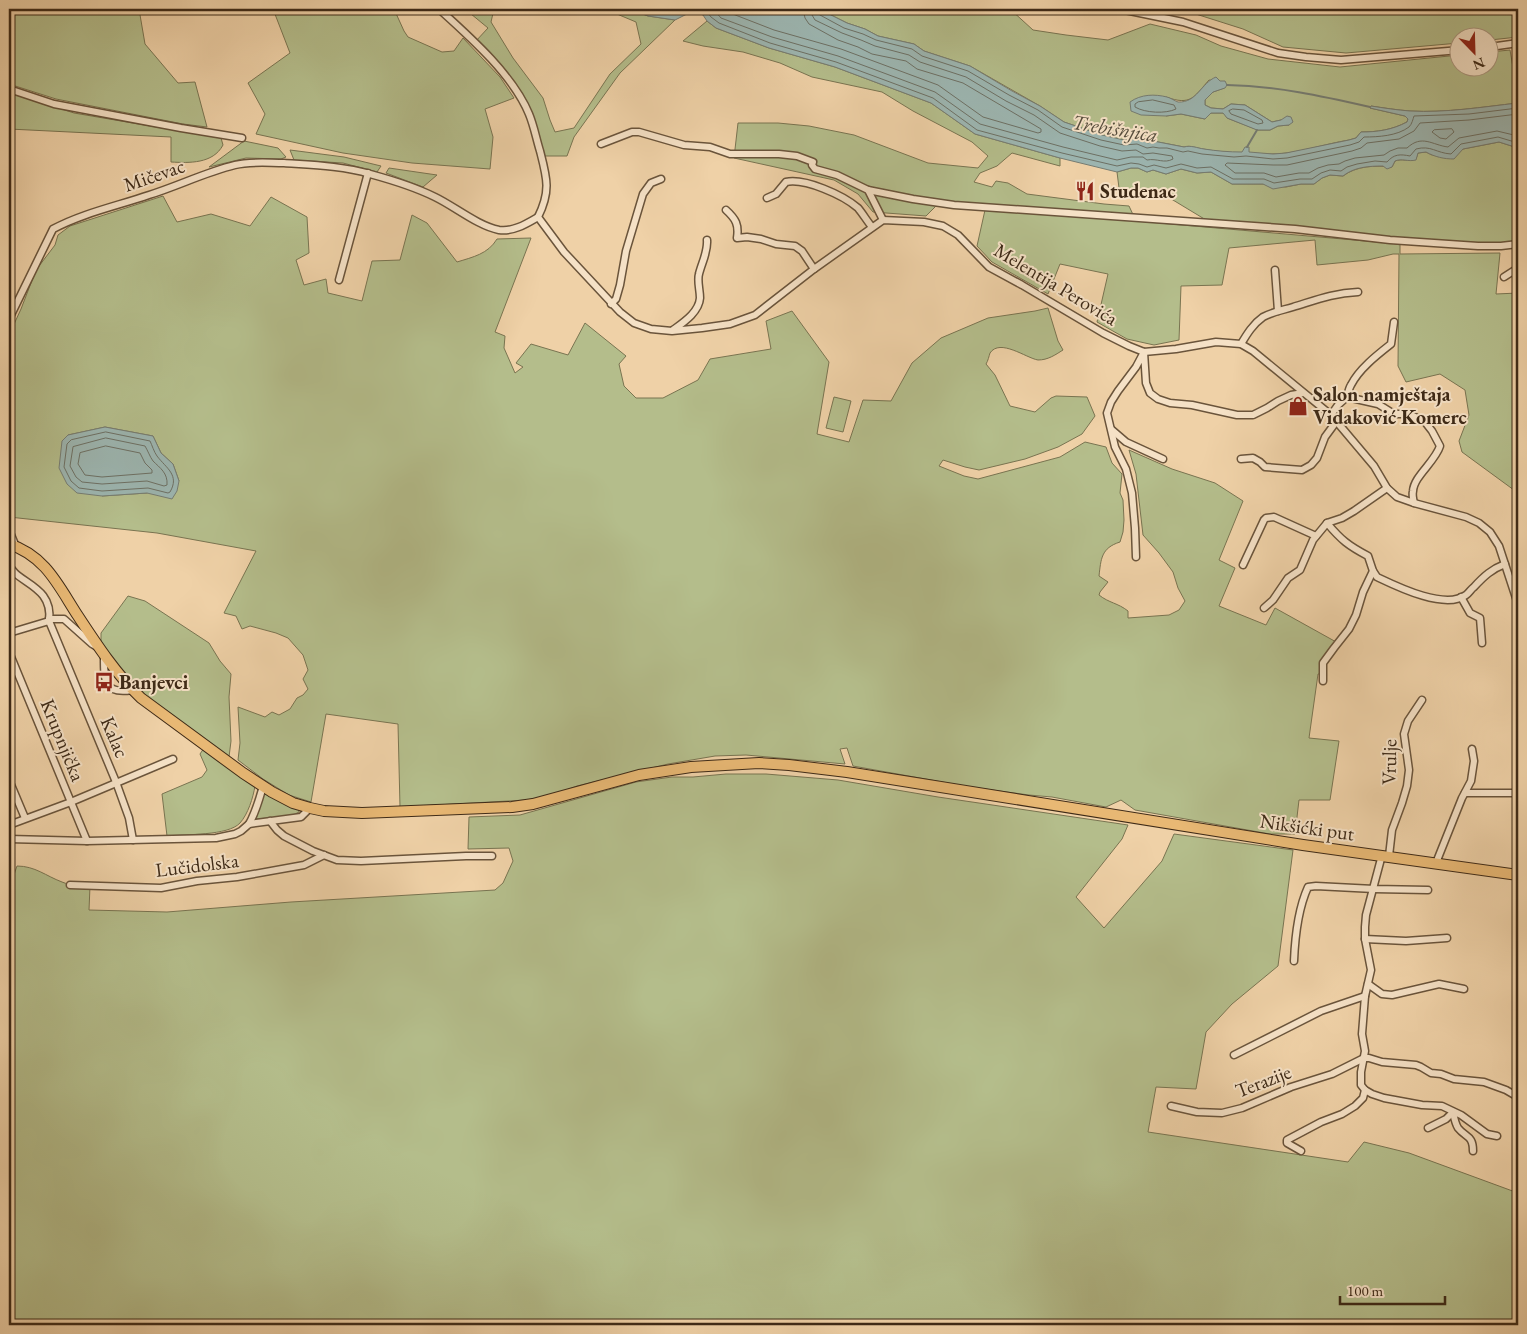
<svg xmlns="http://www.w3.org/2000/svg" width="1527" height="1334" viewBox="0 0 1527 1334" font-family="'EB Garamond',serif">
	<style>
		.green { fill: #b4bd8b; stroke: #797451; fill-rule: evenodd }
		.water { fill: #9cb5b0; stroke: #767d73 }
		.lines { fill: none; stroke-linecap: round; stroke-linejoin: round }
		.shore { stroke: #6d7064; stroke-width: 1 }
		.stream { stroke: #767d73; stroke-width: 2 }
		.minor-casing { stroke: #6a543b; stroke-width: 9 }
		.primary-casing { stroke: #3e2a17; stroke-width: 12 }
		.minor { stroke: #f5e1c6; stroke-width: 6 }
		.primary { stroke: #e8b874; stroke-width: 10 }
		.labels { text-anchor: middle; dominant-baseline: central; stroke-width: 4; stroke-linejoin: round; paint-order: stroke }
		.street-label { font-size: 20px; fill: #3e2a17; stroke: #f5e1c6 }
		.poi-label { font-size: 20px; font-weight: bold; fill: #3e2a17; stroke: #f5e1c6; text-anchor: start }
		.water-label { font-size: 21px; font-style: italic; fill: #564d3d; stroke: #f5e1c6 }
	</style>
	<rect width="100%" height="100%" fill="#efd1a7"/>
	<filter id="stains"><feTurbulence type="fractalNoise" baseFrequency=".004" numOctaves="4"/><feColorMatrix values="0 0 0 0 .2 0 0 0 0 .09 0 0 0 0 .02 0 0 0 .5 -.17"/></filter>
	<radialGradient id="worn" r=".72"><stop offset=".6" stop-color="#630" stop-opacity="0"/><stop offset="1" stop-color="#630" stop-opacity=".3"/></radialGradient>
	<g class="green">
		<polygon points="9,9 139,9 145,44 178,83 195,82 207,127 183,124 56,99 9,84"/>
		<polygon points="273,9 394,9 404,31 408,37 442,52 454,51 463,38 500,77 514,98 485,109 493,137 490,169 412,163 343,153 256,134 265,114 248,83 290,53"/>
		<polygon points="465,9 494,9 491,22 513,58 543,98 550,120 555,132 574,128 610,74 641,44 636,22 605,9 630,9 648,16 675,20 620,73 574,137 567,156 541,156 519,96 475,42 488,28"/>
		<path d="M813,9H1010L1033,30L1066,35L1108,40L1150,24L1196,35L1221,46L1268,59L1340,67L1459,55L1460,68H1490V52L1510,50L1517,91H1518V103C1482,107 1446,113 1410,111C1397,110 1384,108 1371,106L1370,108L1405,116L1408,119L1407,122C1392,130 1377,132 1361,132L1356,138L1349,140C1324,144 1297,154 1272,154C1249,154 1225,153 1203,149C1196,148 1190,145 1184,147L1153,141L1148,143L1138,138L1124,140L1102,135L1064,122L1040,106L970,66L924,51L914,44L878,36L865,29L847,23L823,11ZM1209,80L1220,82L1224,88L1213,92L1205,100V105L1211,108L1223,109L1231,104L1245,105L1272,122L1281,120L1289,125L1278,126L1270,130H1258L1227,118L1224,113H1211L1205,119L1181,114L1166,116V97C1191,106 1194,97 1209,80Z"/>
		<polygon points="1180,9 1518,9 1518,37 1490,40 1490,38 1460,38 1459,43 1346,53 1283,47 1243,29"/>
		<polygon points="707,21 716,28 769,48 835,67 931,103 975,134 1060,158 1060,166 1012,153 997,166 980,173 974,182 992,187 996,181 1008,183 1027,194 1104,204 1129,206 1136,221 1400,244 1400,254 1500,253 1496,294 1518,293 1518,493 1462,452 1459,441 1469,415 1465,390 1440,374 1406,382 1398,366 1399,254 1393,254 1368,260 1317,265 1315,240 1229,248 1222,285 1181,286 1179,340 1154,345 1127,339 1097,322 1108,274 1060,264 1048,294 992,262 977,246 985,210 937,205 926,216 873,212 858,194 834,180 734,158 738,123 778,123 809,126 854,135 928,163 978,168 988,156 972,142 913,111 882,92 812,77 780,63 743,52 703,46 683,41"/>
		<path d="M9,92L74,113L221,138L223,145C213,164 189,163 171,162V137L9,129Z"/>
		<polygon points="244,141 278,148 286,157 281,159 246,158 209,167"/>
		<path d="M1499,142L1518,148V244L1501,246L1211,223L1168,197L1145,192L1119,188L1117,172L1131,168H1138L1147,172L1153,170L1166,174L1181,169L1197,173L1211,172L1232,184H1264L1269,186L1286,187L1301,184H1314L1322,178L1330,175L1343,176C1356,166 1375,165 1392,167L1395,161C1402,158 1408,162 1416,159L1418,153L1426,152L1432,155Z"/>
		<polygon points="290,150 344,157 381,166 377,172 343,163 294,160"/>
		<polygon points="389,168 437,175 423,187 386,173"/>
		<path d="M163,196L177,222L211,214L250,226L271,197L307,217L309,253L296,260L304,285L326,279L328,293L362,301L372,261L400,260L412,215L427,223L457,262C473,257 488,254 497,239L531,238L495,332L505,336L504,348L515,373L523,367L516,363L531,344L568,355L585,323L626,356L619,364L624,386L636,398H663L698,380L710,359L771,349L766,321L792,311L829,362L817,434L849,442L863,400L891,401L912,363L941,338L988,318L1035,311L1048,308L1058,341L1063,350C1055,355 1048,360 1038,360C1026,358 1000,338 990,353C989,356 988,361 986,364L995,375L1010,406L1035,412L1051,398L1056,396L1087,397L1095,416L1082,434L1058,447L1025,459L979,470L965,467L943,460L939,466L964,476L978,479L1060,457L1085,442L1106,447L1112,463L1122,474L1120,493L1123,500L1124,520L1123,532L1120,542C1101,548 1101,559 1099,576L1108,582L1100,592L1099,595C1109,603 1118,603 1128,611V618L1169,615L1179,610L1185,601L1178,588L1173,572L1159,553L1143,535L1136,474L1129,450L1172,469L1215,483L1243,501L1219,560L1235,568L1219,606L1266,625L1275,608L1338,643L1323,663V674H1318L1309,738L1339,741L1330,800H1299L1295,834H1270L1135,810L1121,800L1106,807L1052,797L1029,795L970,787L853,766L847,748L840,749L845,764L746,755L715,756L668,764L577,786L550,796L526,800L400,807L398,724L326,714L311,802L289,795L263,779L238,760L240,743L238,707L265,717L272,712L279,715L290,709L297,698L303,695L308,689L303,679L308,670L303,655L288,638L276,633L250,626L242,629L236,616L224,613L256,551L157,533L9,517V335L21,309L36,270L55,245L58,235L70,226ZM105,427L153,436L161,453L173,464L179,481L147,493L102,496L68,435Z"/>
		<polygon points="834,397 851,401 843,432 826,428"/>
		<polygon points="128,596 145,601 209,643 220,661 231,674 229,697 231,741 229,757 200,735 144,697 110,657 101,641 101,633"/>
		<path d="M204,748L255,786C253,798 248,814 240,823C228,836 185,834 167,836L162,794L202,777L207,770L200,754Z"/>
		<path d="M726,774H766L838,780L938,797L1128,825L1122,839L1076,897L1104,928L1162,861L1174,834L1293,850L1278,966L1232,1004L1206,1032L1196,1089L1156,1087L1148,1132L1348,1162L1364,1142L1409,1153L1518,1193V1325H9V889L17,866C35,866 46,876 62,882C71,886 81,885 90,886L89,910L167,912L291,902L495,890L503,883L513,861L509,848L468,849L469,817L520,815L636,782L672,777H693Z"/>
		<polygon points="264,793 268,793 299,809 299,812 291,816 256,819"/>
	</g>
	<g class="water">
		<path d="M630,9H813L823,11L847,23L865,29L878,36L914,44L924,51L970,66L1012,91L1040,106L1064,122L1102,135L1124,140L1138,138L1148,143L1153,141L1184,147C1191,145 1197,148 1204,149C1217,151 1229,152 1242,152L1245,147H1249V152L1273,154L1286,153L1349,140L1356,138L1361,132C1377,132 1392,130 1407,122L1408,119L1405,116L1370,108L1371,106C1384,108 1397,110 1410,111C1446,113 1482,107 1518,103V148L1499,142L1463,149L1454,159C1444,159 1435,157 1426,152L1418,153L1416,160C1408,162 1402,158 1395,161L1392,167L1387,169L1383,166C1369,166 1354,167 1343,176L1330,175L1322,178L1314,184H1301L1273,189L1263,184H1232L1211,172L1197,173L1181,169L1166,174L1153,170L1147,172L1138,168H1131L1117,172L1060,158L975,134L931,103L835,67L769,48L716,28L707,21L703,15L693,11L675,20L648,16Z"/>
		<path d="M1216,77L1220,81H1225L1227,85L1225,88L1213,92L1205,100V105L1211,108L1223,109L1231,104L1245,105L1272,122L1281,120L1287,116L1291,117L1293,122L1289,125L1278,126L1270,130H1257L1227,118L1223,113H1211L1205,119L1181,114L1166,116L1141,115L1131,111L1130,102C1141,94 1155,94 1167,97C1171,98 1175,101 1178,102C1197,103 1201,83 1216,77Z"/>
		<polygon points="105,427 153,436 161,453 173,464 179,481 177,491 172,499 147,493 102,496 77,493 67,484 59,468 62,441 68,435"/>
	</g>
	<g class="lines">
		<g class="shore">
			<path d="M700,9L706,11L711,17L719,23L770,43L836,62L933,98L977,130L1062,153L1117,166L1131,163L1139,164L1147,167L1154,165L1166,168L1181,164L1197,168L1211,167L1233,179H1264L1274,183L1300,179H1312L1321,173L1330,170L1341,171L1347,167L1357,164L1375,161L1387,162C1394,154 1400,154 1410,156L1416,149C1431,145 1436,153 1451,154L1461,144L1498,137L1518,143"/>
			<path d="M713,9L721,18L772,37L838,56L935,92L980,124L1063,147L1117,160L1131,157H1143L1147,160C1157,158 1164,164 1173,159L1172,156L1153,153L1143,154L1136,150L1122,151L1100,146L1060,133L1034,115L1006,101L966,77L920,62L909,55L875,46L861,40L842,33L815,20L812,15L811,9"/>
			<polyline points="722,9 725,11 774,30 841,49 938,85 983,117 1038,133 1041,132 1041,129 963,83 917,69 906,61 872,54 858,47 838,40 809,24 805,18 803,9"/>
			<path d="M817,9V13L820,15L844,28L863,34L876,40L912,49L922,56L968,71L1009,95L1038,110L1062,127L1101,140L1124,145L1137,144L1147,148L1153,147L1159,148H1167L1183,152L1188,151L1202,154L1234,157L1246,156L1273,159L1287,158L1350,145L1359,142L1364,137C1378,137 1397,136 1409,127C1412,124 1413,119 1414,116L1469,114L1518,108"/>
			<path d="M1153,100L1174,105L1176,109C1166,114 1145,113 1135,107V104L1138,102Z"/>
			<polygon points="1233,109 1244,110 1262,120 1263,123 1258,124 1231,114 1229,111"/>
			<path d="M1518,114L1469,120L1420,123L1414,131L1399,139L1367,143L1361,148L1352,151L1287,165H1273L1227,163L1225,165L1235,173H1264L1276,177L1299,173H1309L1318,168L1328,165L1339,164L1345,161L1355,158L1384,155L1390,151L1398,148H1407C1422,134 1432,145 1448,147L1459,138L1497,131L1518,136"/>
			<polygon points="1452,129 1454,132 1446,139 1440,138 1432,132 1434,130"/>
			<path d="M106,432L150,441C152,445 154,452 157,456C166,468 180,475 170,492L168,493L148,488L102,491L79,488L71,481L64,467L67,444L71,440Z"/>
			<path d="M106,438L145,446C148,451 150,457 153,461C160,468 168,473 167,485L164,486L147,481L102,484L82,482L76,477L70,466L73,447Z"/>
			<polygon points="106,446 140,453 145,463 152,470 152,473 102,477 85,475 78,464 80,453"/>
		</g>
		<g class="stream">
			<path d="M1227,85C1276,86 1322,96 1370,107"/>
			<polyline points="1247,147 1257,130"/>
		</g>
		<defs>
			<g id="minor">
				<path d="M439,9C470,37 513,75 529,114C534,126 536,138 540,151C547,178 551,191 538,217L564,252L620,312L634,323L651,329L672,331L702,328L730,324L755,315L814,269L883,220L924,222L943,226L958,235L989,267L1022,285L1103,333L1129,346L1144,352L1176,349L1216,342L1241,344L1253,351L1331,415L1374,466L1387,488L1397,497L1414,503L1466,517L1479,523L1490,532L1499,546L1518,604"/>
				<polyline points="1120,9 1183,22 1278,53 1306,57 1341,60 1460,50"/>
				<polyline points="1490,47 1518,43"/>
				<polyline points="9,89 54,104 181,128 242,138"/>
				<polyline points="601,144 632,132 639,132 684,145 710,147 730,154 779,154 797,156 813,162 812,165 815,169 837,175 868,190 883,220"/>
				<polyline points="868,190 913,199 954,205 1295,229 1390,240 1478,246 1501,246 1518,244"/>
				<path d="M767,198L776,194L786,182C805,178 843,195 858,208C863,214 867,221 872,227"/>
				<path d="M726,210C736,219 739,225 737,238L747,237L761,239L776,244L795,246L802,251L814,269"/>
				<polyline points="1275,270 1278,311"/>
				<polyline points="1504,277 1518,268"/>
				<polyline points="339,280 368,173"/>
				<polyline points="611,304 616,299 620,285 626,251 643,194 651,183 661,179"/>
				<path d="M9,319L53,229C83,213 117,206 149,195C178,186 206,172 235,165C251,161 268,163 284,163C313,165 343,166 370,174C392,180 415,187 435,197C454,206 478,226 499,230C513,232 526,224 538,217"/>
				<path d="M673,330C684,322 699,312 700,298C700,290 697,281 699,274C702,262 708,252 707,240"/>
				<path d="M1241,344C1247,334 1253,324 1263,317C1272,312 1283,310 1293,307C1316,300 1333,293 1358,292"/>
				<path d="M1347,397C1348,393 1349,388 1351,385C1359,369 1377,355 1391,344L1394,322"/>
				<path d="M1331,415L1338,405L1347,397L1378,404L1394,414H1403L1413,416L1425,422L1432,431L1440,446C1435,462 1414,476 1413,491C1412,495 1413,499 1414,503"/>
				<polyline points="1112,430 1126,442 1163,459"/>
				<polyline points="1241,459 1253,458 1260,462 1265,467 1302,470 1311,465 1317,458 1325,437 1336,422"/>
				<path d="M1327,523C1341,540 1349,546 1368,556L1373,571L1377,577C1398,587 1445,610 1466,595C1469,593 1471,589 1474,587C1484,576 1492,569 1505,564"/>
				<polyline points="9,530 16,547"/>
				<polyline points="1136,557 1135,528 1132,493 1126,469 1115,447 1107,413 1111,402 1118,391 1136,367 1144,352 1146,383 1150,393 1158,399 1170,403 1192,405 1237,415 1253,415 1267,408 1278,401 1291,395 1303,393"/>
				<polyline points="9,559 12,545"/>
				<path d="M9,563C13,583 54,584 49,621L9,633"/>
				<polyline points="1243,565 1264,520 1266,518 1274,517 1316,536"/>
				<polyline points="1461,597 1470,613 1480,618 1482,643"/>
				<polyline points="1264,608 1273,600 1288,578 1300,570 1313,540 1327,523 1342,518 1354,511 1387,488"/>
				<polyline points="49,619 64,619 92,644 97,647"/>
				<polyline points="49,621 116,782 129,818 133,840"/>
				<polyline points="9,652 87,841"/>
				<path d="M104,655C104,679 103,695 132,690"/>
				<polyline points="1323,681 1323,663 1334,648 1349,629 1356,615 1363,592 1373,571"/>
				<polyline points="9,780 25,818"/>
				<polyline points="1465,793 1518,793"/>
				<polyline points="270,821 277,830 284,836 313,851 337,860 361,861 466,856 492,856"/>
				<path d="M249,824C256,812 259,800 263,786"/>
				<polyline points="9,825 71,802 173,759"/>
				<polyline points="9,839 87,841 216,838 235,834 241,831 249,824 301,817 310,808"/>
				<polyline points="1382,855 1366,915 1365,927 1365,939 1371,970 1365,996 1362,1034 1365,1051 1361,1072 1361,1085 1365,1090 1372,1094 1384,1098 1422,1105 1442,1106 1461,1115 1487,1134 1497,1136"/>
				<polyline points="1389,856 1392,830 1402,803 1407,786 1409,770 1404,734 1408,721 1422,700"/>
				<polyline points="1436,863 1462,798 1471,781 1474,761 1472,749"/>
				<polyline points="70,885 161,888 197,881 237,877 304,865 324,855"/>
				<polyline points="1365,939 1406,941 1447,938"/>
				<path d="M1294,961C1295,937 1298,909 1308,887L1316,886L1374,889L1428,890"/>
				<polyline points="1368,984 1382,994 1392,995 1439,984 1464,989"/>
				<polyline points="1234,1055 1321,1011 1365,996"/>
				<polyline points="1171,1106 1197,1112 1222,1113 1242,1108 1291,1087 1332,1074 1364,1058 1369,1058 1382,1062 1416,1065 1421,1067 1431,1073 1441,1074 1454,1079 1484,1082 1506,1090 1518,1097"/>
				<path d="M1453,1112C1454,1117 1455,1123 1458,1128C1466,1138 1473,1135 1473,1151"/>
				<polyline points="1428,1128 1446,1119 1453,1112"/>
				<polyline points="1301,1151 1287,1143 1287,1140 1321,1122 1342,1114 1355,1106 1363,1098 1365,1090"/>
			</g>
			<path id="primary" d="M9,544C46,556 59,587 78,616C97,645 116,674 141,698L243,773L272,792L293,803L310,808L324,811L362,813L512,807L533,804L639,775L691,767L759,763L789,765L847,772L1303,845L1518,875"/>
		</defs>
		<use href="#minor" class="minor-casing"/>
		<use href="#primary" class="primary-casing"/>
		<use href="#minor" class="minor"/>
		<use href="#primary" class="primary"/>
	</g>
	<defs>
		<symbol id="restaurant-bare" viewBox="-9 -9 18 18"><path d="M-5-6h1v4h1v-4h1v4h1v-4h1v5L-1.5 .5V6h-2V.5L-5-1ZM5-6V6H3V1.5H1.5Q1.5-4 5-6Z" fill="#8f2418" stroke="#f5e1c6" stroke-width="2.5" paint-order="stroke"/></symbol>
		<symbol id="shop-bare" viewBox="-9 -9 18 18"><path d="M-5-2.5h2.3a2.7 3.5 0 0 1 5.4 0H5L5.5 6h-11ZM-1.5-2.5h3a1.5 2.3 0 0 0-3 0Z" fill="#8f2418" stroke="#f5e1c6" stroke-width="2.5" paint-order="stroke"/></symbol>
		<symbol id="bus-bare" viewBox="-9 -9 18 18"><path d="M-5-6H5V4H4V6H2V4H-2V6H-4V4H-5ZM-3.5-4V0h7V-4ZM-3.5 1.2v1.5H-2V1.2ZM2 1.2v1.5H3.5V1.2Z" fill="#8f2418" stroke="#f5e1c6" stroke-width="2.5" paint-order="stroke"/></symbol>
	</defs>
	<g fill-rule="evenodd">
		<use href="#restaurant-bare" x="1071" y="177" width="28" height="28"/>
		<use href="#shop-bare" x="1284" y="392" width="28" height="28"/>
		<use href="#bus-bare" x="90" y="668" width="28" height="28"/>
	</g>
	<g class="labels">
		<g class="street-label">
			<text transform="translate(154 175) rotate(-19)">Mičevac</text>
			<text transform="translate(1056 284) rotate(31)">Melentija Perovića</text>
			<text transform="translate(115 737) rotate(67)">Kalac</text>
			<text transform="translate(63 740) rotate(68)">Krupnjička</text>
			<text transform="translate(1389 762) rotate(-89)">Vrulje</text>
			<text transform="translate(1307 827) rotate(8)">Nikšićki put</text>
			<text transform="translate(197 865) rotate(-7)">Lučidolska</text>
			<text transform="translate(1263 1081) rotate(-21)">Terazije</text>
		</g>
		<g class="poi-label">
			<text x="1100" y="191">Studenac</text>
			<text x="1313" y="394">Salon namještaja<tspan x="1313" dy="23">Vidaković Komerc</tspan></text>
			<text x="119" y="682">Banjevci</text>
		</g>
		<g class="water-label">
			<text transform="translate(1115 128) rotate(9)">Trebišnjica</text>
		</g>
	</g>
	<rect width="1527" height="1334" fill="none" stroke="#efd1a7" stroke-width="30"/>
	<rect x="10" y="10" width="1507" height="1314" fill="none" stroke="#3e2a17" stroke-width="2.5"/>
	<rect x="15" y="15" width="1497" height="1304" fill="none" stroke="#3e2a17"/>
	<g transform="translate(1474 52) rotate(157)"><circle r="24" fill="#f5e1c6" stroke="#ac9880"/>
	<path d="M0-4L9 19L0 12L-9 19Z" fill="#8f2418"/>
	<text y="-8" font-size="14" font-weight="bold" text-anchor="middle" fill="#3e2a17">N</text>
	</g>
	<path d="M1340 1296v8h105v-8" fill="none" stroke="#3e2a17" stroke-width="2.5"/>
	<text x="1347" y="1296" font-size="15" fill="#3e2a17" stroke="#f5e1c6" stroke-width="4" paint-order="stroke">100 m</text>
	<rect width="100%" height="100%" filter="url(#stains)"/>
	<rect width="100%" height="100%" fill="url(#worn)"/>
</svg>
